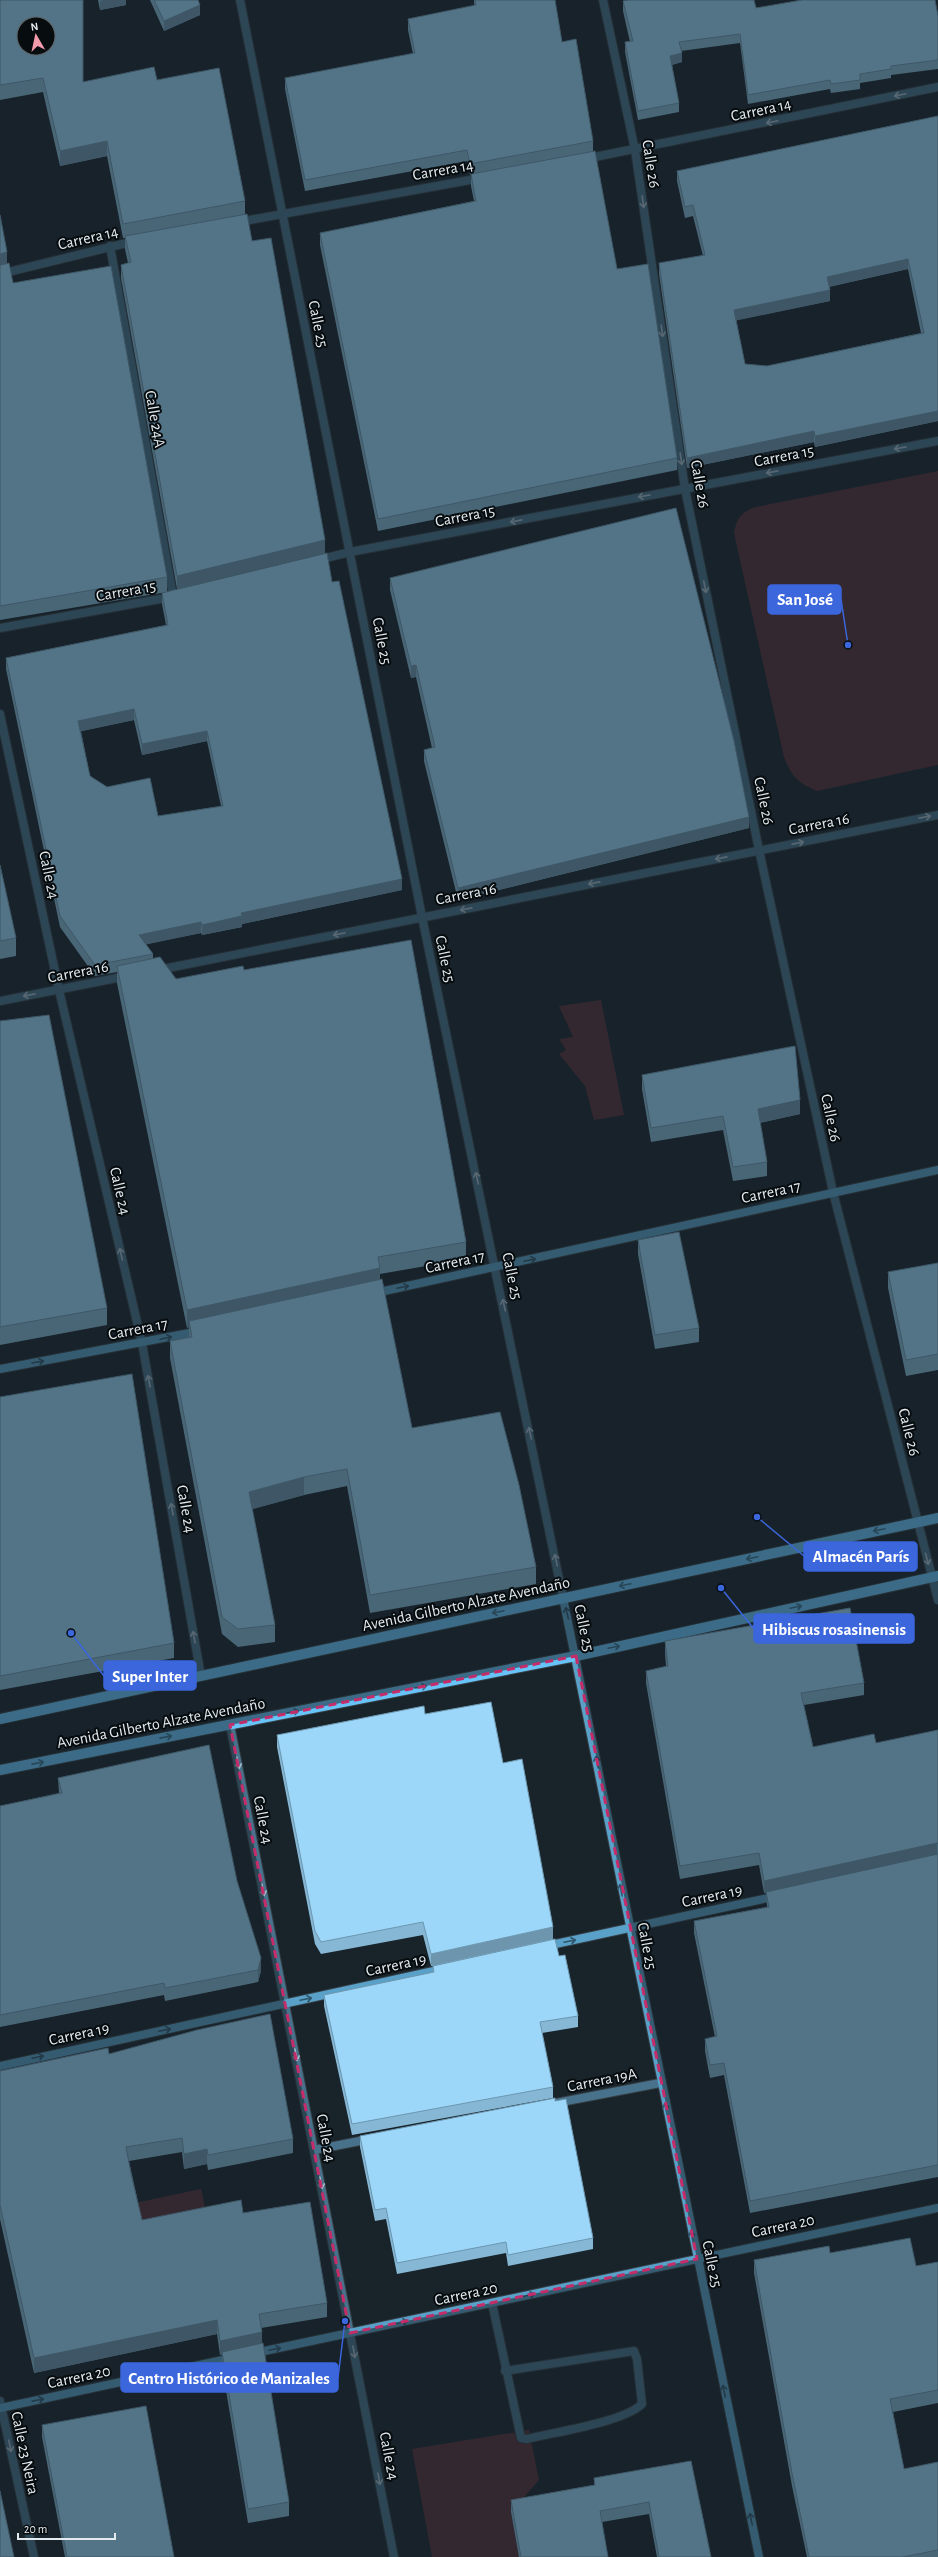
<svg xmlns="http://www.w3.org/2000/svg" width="938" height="2557" viewBox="0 0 938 2557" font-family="'Alegreya Sans',sans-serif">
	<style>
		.green { fill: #562f37 }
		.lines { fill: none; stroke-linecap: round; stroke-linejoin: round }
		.lane-casing { stroke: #353f46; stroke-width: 10 }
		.street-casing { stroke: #353f46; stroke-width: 10 }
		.secondary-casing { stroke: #353f46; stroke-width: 10 }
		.primary-casing { stroke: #353f46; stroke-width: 12 }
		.lane { stroke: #48728b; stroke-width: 8 }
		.street { stroke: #48728b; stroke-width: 8 }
		.secondary { stroke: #59a1c8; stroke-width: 8 }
		.primary { stroke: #66c4f8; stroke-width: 10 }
		.wall { fill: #86b8d5; fill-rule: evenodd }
		.shaded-wall { fill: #6d96ae }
		.building { fill: #9cd6f8; stroke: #6d96ae; fill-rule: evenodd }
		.oneway { stroke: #a6bbc8 }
		.oneway2 { stroke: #30566c }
		.oneway3 { stroke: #3b718f }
		.marked { fill: none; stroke: #c52d6a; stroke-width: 3; stroke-dasharray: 8 5; stroke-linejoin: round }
		.labels { text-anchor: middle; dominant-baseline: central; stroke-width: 4; stroke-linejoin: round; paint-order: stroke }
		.street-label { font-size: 16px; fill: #e4ebf0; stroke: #070c0f }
		.leader { fill: none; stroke: #3b66dc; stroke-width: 1.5 }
		.callout-dot { fill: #3b66dc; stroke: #070c0f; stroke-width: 1.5 }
		.callout { fill: #3b66dc; stroke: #3b66dc; stroke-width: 1.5 }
		.callout-label { font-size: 17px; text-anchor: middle; font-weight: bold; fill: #fff }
	</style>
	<rect width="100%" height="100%" fill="#18232a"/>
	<g class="green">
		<path d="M938,471V765L817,791C798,783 791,776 784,757L734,533C736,519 742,511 756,507Z"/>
		<polygon points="601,1000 624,1115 594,1120 585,1086 559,1054 566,1050 559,1039 573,1037 559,1006"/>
		<polygon points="201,2189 208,2220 142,2235 135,2203"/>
		<polygon points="529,2430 539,2480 511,2512 519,2557 432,2557 412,2449"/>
	</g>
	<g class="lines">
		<defs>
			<path id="lane" d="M492,2303L521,2438L527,2439C555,2432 624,2422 642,2404L637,2359L634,2351L505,2371"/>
			<g id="street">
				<polyline points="240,0 422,917 563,1598"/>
				<polyline points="603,0 635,150 685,489 759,850 833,1192 938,1600"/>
				<polyline points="585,159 938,87"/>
				<polyline points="239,222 481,178"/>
				<polyline points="110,246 173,596"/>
				<polyline points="0,274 135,241"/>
				<polyline points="318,560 350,552 938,441"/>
				<polyline points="0,628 171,597"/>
				<polyline points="0,714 59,990 142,1343 201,1676"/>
				<polyline points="158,970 938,815"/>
				<polyline points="0,1001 127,976"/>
				<polyline points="230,1725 394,2557"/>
				<polyline points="556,2103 660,2083"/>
				<polyline points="314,2150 370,2139"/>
				<polyline points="0,2401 34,2557"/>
			</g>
			<g id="secondary">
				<polyline points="375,1293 938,1170"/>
				<polyline points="0,1369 200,1331"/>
				<polyline points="563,1598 759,2557"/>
				<polyline points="546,1946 777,1896"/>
				<polyline points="0,2066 443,1969"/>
				<polyline points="255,2353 938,2208"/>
				<polyline points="0,2408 232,2358"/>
			</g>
			<g id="primary">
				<polyline points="0,1719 938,1518"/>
				<polyline points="0,1770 576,1656 938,1576"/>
			</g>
		</defs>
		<use href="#lane" class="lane-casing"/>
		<use href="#street" class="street-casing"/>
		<use href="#secondary" class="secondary-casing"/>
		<use href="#primary" class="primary-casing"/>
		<use href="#lane" class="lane"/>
		<use href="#street" class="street"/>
		<use href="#secondary" class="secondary"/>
		<use href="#primary" class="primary"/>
	</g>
	<g class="wall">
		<path d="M0,0L83,82L157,80L245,201V214L252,241L325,553L194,585L332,582L402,890L242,924V927L202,935L201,933L146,944L153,954V959L176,979L244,970L466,1242V1259L380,1274V1280L412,1428L536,1567V1584L370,1613L347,1486L304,1495L252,1509L275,1625V1642L238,1647L222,1634L170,1358V1341L189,1337V1327L187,1328L117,983V972L95,976L60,927L6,669V658L166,625L162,604V593L177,589L121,278V265L128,263L125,249V238H123L107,156L60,166L43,92L0,100ZM134,720L142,755L207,741L221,806L158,816L107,787L90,776L81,731Z"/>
		<polygon points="98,0 126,0 126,5 100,10"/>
		<polygon points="150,0 198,0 200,15 164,31"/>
		<polygon points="474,0 555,0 562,42 593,141 593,151 617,269 677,458 677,470 378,531 320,245 320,233 474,201 471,186 471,174 470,175 467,161 305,191 285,89 285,78 413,54 408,30 408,19 474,6"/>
		<polygon points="623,1 938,16 938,69 891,75 891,78 860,83 860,89 831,93 830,89 748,104 740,43 681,51 682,62 672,65 679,103 679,112 638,120 625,52 625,42 630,42 623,11"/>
		<path d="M938,116V421L815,447L814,442L687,468L659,274V263L703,256L693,216L685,218L677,181V171ZM908,269L921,333L767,366L745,364L736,320L830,301L829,287Z"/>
		<polygon points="0,215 7,263 13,283 167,577 167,592 0,620"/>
		<polygon points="390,578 749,828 458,900 424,761 424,750 432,748 416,677 411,678 390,590"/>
		<polygon points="0,865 16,938 16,956 0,959"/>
		<polygon points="0,1021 107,1308 107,1325 0,1345"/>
		<polygon points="642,1075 800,1114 760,1123 767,1162 767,1176 733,1181 723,1130 651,1142 642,1089"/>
		<polygon points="638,1240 699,1328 699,1342 655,1349 638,1254"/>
		<polygon points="938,1263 938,1370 906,1376 888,1288 888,1272"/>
		<polygon points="0,1397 174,1643 174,1658 0,1690"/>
		<polygon points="665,1641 864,1683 864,1695 804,1705 813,1747 876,1743 938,1730 938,2177 750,2213 724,2075 710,2078 705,2051 705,2039 715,2037 694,1933 694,1921 767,1907 766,1893 764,1893 759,1865 680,1879 646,1683 646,1671 666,1666 665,1654"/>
		<polygon points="425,1714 503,1763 553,1939 578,2016 578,2027 542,2033 553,2087 553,2098 352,2135 324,2006 324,1995 433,1973 433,1966 431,1966 423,1935 321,1954 315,1944 277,1747 277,1735"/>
		<polygon points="58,1778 237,1881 261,1971 258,1982 165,2001 164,1995 0,2027 0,1806 59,1793"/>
		<polygon points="109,2054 293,2139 293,2153 208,2170 207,2164 184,2169 182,2152 129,2161 142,2220 243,2213 327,2303 327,2317 261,2328 262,2344 289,2502 289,2516 248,2523 222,2366 222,2355 220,2355 217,2334 34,2373 0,2219 0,2071"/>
		<polygon points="360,2136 593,2238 593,2249 508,2266 506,2253 397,2274 386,2219 375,2221 360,2147"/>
		<polygon points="830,2253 916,2266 938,2262 938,2403 893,2412 904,2469 938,2462 938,2557 807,2557 792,2486 754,2273 754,2260"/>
		<polygon points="42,2425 174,2557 65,2557 42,2437"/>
		<polygon points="691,2461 711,2557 657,2557 649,2514 602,2522 608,2557 519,2557 511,2512 511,2500 594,2485 594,2478"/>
	</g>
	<g class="shaded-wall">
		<polygon points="103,0 126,0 126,5 100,10 100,1"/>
		<polygon points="200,5 200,15 164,31 164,21"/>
		<polygon points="682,53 682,62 670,65 670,56"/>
		<polygon points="107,141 107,156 60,166 60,151"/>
		<polygon points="7,252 7,267 0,269 0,254"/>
		<polygon points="908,259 908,269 827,287 827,277"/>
		<polygon points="830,290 830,301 734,321 734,310"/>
		<polygon points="938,411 938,421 815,447 815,436"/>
		<polygon points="814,431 814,442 687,468 687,458"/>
		<polygon points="325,540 325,553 177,589 177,576"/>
		<polygon points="416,665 416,677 411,678 411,666"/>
		<polygon points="134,709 134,720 78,732 78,721"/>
		<polygon points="207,731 207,741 142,755 142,744"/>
		<polygon points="749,817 749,828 458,900 458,888"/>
		<polygon points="402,879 402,890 242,924 242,927 202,935 202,925 241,913"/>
		<polygon points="201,922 201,933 139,946 139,935"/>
		<polygon points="800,1100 800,1114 758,1123 758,1109"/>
		<polygon points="380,1268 380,1286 189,1321 189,1327 187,1328 187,1310"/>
		<polygon points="304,1477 304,1495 249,1510 249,1492"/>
		<polygon points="937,1843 937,1856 764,1893 764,1881"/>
		<polygon points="553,1927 553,1939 431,1966 431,1954"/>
		<polygon points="261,1958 261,1971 258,1982 258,1970"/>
		<polygon points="207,2149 207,2164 184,2169 184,2154"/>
		<polygon points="217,2320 217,2334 34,2373 34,2358"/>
		<polygon points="262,2332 262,2347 222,2352 222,2355 220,2355 220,2341"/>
	</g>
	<g class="building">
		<path d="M0,0H83V82L154,67L157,80L219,68L245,201L123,224L107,141L60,151L43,78L0,85ZM24,24H48V48H24Z"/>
		<polygon points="154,0 198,0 200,5 164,21"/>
		<polygon points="475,0 555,0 562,42 576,39 593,141 470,164 467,150 305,180 285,78 415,53 408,19 476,5"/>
		<polygon points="629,0 754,0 756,8 802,0 935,0 938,16 938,60 891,66 891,69 860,74 860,80 831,84 830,80 748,95 740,34 679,42 682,53 670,56 679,103 638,111 625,42 633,41 623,1"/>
		<path d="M938,116V411L815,436L814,431L687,458L659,263L705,255L693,205L685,207L677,171ZM908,259L924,333L767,366L745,364L734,310L830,290L827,277Z"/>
		<polygon points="595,151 617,269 648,264 677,458 378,519 320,233 476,201 471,174"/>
		<polygon points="247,214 252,241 271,238 325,540 177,576 121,265 131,262 125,236"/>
		<polygon points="0,215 7,252 0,254"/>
		<polygon points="9,263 13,283 111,266 167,577 0,606 0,265 1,265"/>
		<polygon points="676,508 734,741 749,817 458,888 424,750 435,747 416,665 411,666 390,578"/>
		<path d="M327,553L332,582L339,581L402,879L241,913L242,916L202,925L201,922L139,935L153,954L95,965L60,916L6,658L168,625L162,593ZM134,709L142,744L207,731L223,806L158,816L150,778L107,787L90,776L78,721Z"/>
		<polygon points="0,865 16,938 0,941"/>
		<polygon points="411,940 466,1242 378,1257 380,1268 187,1310 117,966 160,957 176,979 243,966 244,970"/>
		<polygon points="49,1015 107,1308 0,1327 0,1021"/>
		<polygon points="795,1046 800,1100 758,1109 767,1162 733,1167 723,1116 651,1128 642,1075"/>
		<polygon points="679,1232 699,1328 655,1335 638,1240"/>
		<polygon points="938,1263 938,1354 906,1360 888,1272"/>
		<polygon points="382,1279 412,1428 500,1412 519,1485 536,1567 370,1595 347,1469 304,1477 249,1492 275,1625 238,1629 222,1617 170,1341 192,1337 189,1321"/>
		<polygon points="132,1374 174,1643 0,1676 0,1397"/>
		<polygon points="850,1608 864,1683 801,1693 813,1747 874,1734 876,1743 938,1730 938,1844 937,1843 764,1881 759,1853 680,1866 646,1671 668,1666 665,1641"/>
		<polygon points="491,1702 503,1763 522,1759 553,1927 431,1954 423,1922 321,1942 315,1931 277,1735 424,1706 425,1714"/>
		<polygon points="209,1745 237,1881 261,1958 258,1970 165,1988 164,1983 0,2015 0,1806 62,1793 58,1778"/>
		<polygon points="938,1854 938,2165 750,2201 724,2063 710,2065 705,2039 717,2036 694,1921 769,1907 766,1892"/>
		<polygon points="555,1939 559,1956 565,1955 578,2016 540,2022 553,2087 352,2124 324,1995 434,1972 433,1966"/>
		<polygon points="270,2014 293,2139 208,2155 207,2149 184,2154 182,2138 126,2147 131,2174 142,2220 241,2200 243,2213 310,2202 327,2303 259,2314 262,2332 220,2341 217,2320 34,2358 0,2205 0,2071 108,2048 109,2054 197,2030"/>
		<polygon points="555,2098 555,2101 566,2099 593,2238 508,2255 506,2242 397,2263 386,2208 375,2210 360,2136"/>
		<polygon points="910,2238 916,2266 938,2262 938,2390 890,2399 904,2469 938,2462 938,2550 903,2557 809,2557 792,2473 754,2260 829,2246 830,2253"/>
		<polygon points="263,2343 289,2502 248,2509 222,2352"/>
		<polygon points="146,2406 174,2557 67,2557 42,2425"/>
		<polygon points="691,2461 711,2557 659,2557 649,2502 600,2511 608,2557 521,2557 511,2500 595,2485 594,2478"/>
		<polygon points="0,2491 14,2557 0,2557"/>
	</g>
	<defs><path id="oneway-shaft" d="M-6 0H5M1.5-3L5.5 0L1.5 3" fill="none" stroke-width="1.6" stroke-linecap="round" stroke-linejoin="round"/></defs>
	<g class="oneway">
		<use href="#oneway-shaft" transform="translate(900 95) rotate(168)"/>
		<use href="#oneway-shaft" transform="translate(772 122) rotate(168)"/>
		<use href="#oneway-shaft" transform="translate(643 202) rotate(82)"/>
		<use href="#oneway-shaft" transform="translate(662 331) rotate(82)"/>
		<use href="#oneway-shaft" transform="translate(900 448) rotate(169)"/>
		<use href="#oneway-shaft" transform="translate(681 459) rotate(82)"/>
		<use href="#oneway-shaft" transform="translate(772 472) rotate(169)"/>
		<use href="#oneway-shaft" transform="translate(644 496) rotate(169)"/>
		<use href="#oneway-shaft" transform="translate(516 521) rotate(169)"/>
		<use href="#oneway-shaft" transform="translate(705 587) rotate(78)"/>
		<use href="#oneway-shaft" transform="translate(925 817) rotate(-11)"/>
		<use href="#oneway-shaft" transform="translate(798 843) rotate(-11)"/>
		<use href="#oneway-shaft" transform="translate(721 858) rotate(169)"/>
		<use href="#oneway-shaft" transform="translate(594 883) rotate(169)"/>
		<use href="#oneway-shaft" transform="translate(466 909) rotate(169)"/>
		<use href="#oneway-shaft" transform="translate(339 934) rotate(169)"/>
		<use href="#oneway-shaft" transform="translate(29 995) rotate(169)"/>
		<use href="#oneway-shaft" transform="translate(477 1178) rotate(-102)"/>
		<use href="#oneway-shaft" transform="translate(121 1254) rotate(-103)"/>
		<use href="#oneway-shaft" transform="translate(504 1305) rotate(-102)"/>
		<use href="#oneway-shaft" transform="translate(149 1381) rotate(-100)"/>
		<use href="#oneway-shaft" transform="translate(530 1433) rotate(-102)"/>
		<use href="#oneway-shaft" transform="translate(172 1509) rotate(-100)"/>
		<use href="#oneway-shaft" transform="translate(927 1559) rotate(75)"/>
		<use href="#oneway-shaft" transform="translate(556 1560) rotate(-102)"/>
		<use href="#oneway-shaft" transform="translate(194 1637) rotate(-100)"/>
		<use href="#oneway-shaft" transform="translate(238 1763) rotate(79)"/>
		<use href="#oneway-shaft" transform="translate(263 1890) rotate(79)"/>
		<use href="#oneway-shaft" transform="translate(296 2055) rotate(79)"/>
		<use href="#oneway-shaft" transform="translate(321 2183) rotate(79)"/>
		<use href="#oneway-shaft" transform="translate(354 2352) rotate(79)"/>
		<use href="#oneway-shaft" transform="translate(10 2446) rotate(78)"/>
		<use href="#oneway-shaft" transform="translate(379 2479) rotate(79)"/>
	</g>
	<g class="oneway2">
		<use href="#oneway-shaft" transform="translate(530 1260) rotate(-12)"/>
		<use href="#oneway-shaft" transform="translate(403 1287) rotate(-12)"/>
		<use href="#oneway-shaft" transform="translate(166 1338) rotate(-12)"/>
		<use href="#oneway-shaft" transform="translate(38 1362) rotate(-10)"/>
		<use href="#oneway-shaft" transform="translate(567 1613) rotate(-103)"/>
		<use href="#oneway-shaft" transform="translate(597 1762) rotate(-101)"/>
		<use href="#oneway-shaft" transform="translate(621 1890) rotate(-101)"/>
		<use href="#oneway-shaft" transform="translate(570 1941) rotate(-12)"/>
		<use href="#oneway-shaft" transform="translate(306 1999) rotate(-12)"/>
		<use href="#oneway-shaft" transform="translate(165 2030) rotate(-12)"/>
		<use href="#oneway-shaft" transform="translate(38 2057) rotate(-12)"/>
		<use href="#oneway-shaft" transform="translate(666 2109) rotate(-102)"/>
		<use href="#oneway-shaft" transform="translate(692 2237) rotate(-102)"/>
		<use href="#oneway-shaft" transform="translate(529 2295) rotate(-12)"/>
		<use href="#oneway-shaft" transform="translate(402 2322) rotate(-12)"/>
		<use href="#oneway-shaft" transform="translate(275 2349) rotate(-12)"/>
		<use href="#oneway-shaft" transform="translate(724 2391) rotate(-102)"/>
		<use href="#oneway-shaft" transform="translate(38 2400) rotate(-12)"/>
		<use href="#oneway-shaft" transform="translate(751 2519) rotate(-102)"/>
	</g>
	<g class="oneway3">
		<use href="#oneway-shaft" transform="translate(879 1530) rotate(168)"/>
		<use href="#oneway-shaft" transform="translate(752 1558) rotate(168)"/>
		<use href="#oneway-shaft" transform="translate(625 1585) rotate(168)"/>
		<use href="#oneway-shaft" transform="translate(796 1607) rotate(-12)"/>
		<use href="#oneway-shaft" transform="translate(498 1612) rotate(168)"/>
		<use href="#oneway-shaft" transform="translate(614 1647) rotate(-12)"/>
		<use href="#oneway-shaft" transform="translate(421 1687) rotate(-11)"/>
		<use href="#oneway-shaft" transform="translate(293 1712) rotate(-11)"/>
		<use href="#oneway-shaft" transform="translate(166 1737) rotate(-11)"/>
		<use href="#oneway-shaft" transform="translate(38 1763) rotate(-11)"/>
	</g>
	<path d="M0 0H938V2557H0ZM576,1656L697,2259L350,2333L230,1725Z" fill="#18232a" fill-opacity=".55" fill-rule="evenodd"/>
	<path class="marked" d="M576,1656L697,2259L350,2333L230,1725Z"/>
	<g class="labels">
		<g class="street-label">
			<text transform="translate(761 110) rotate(-12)">Carrera 14</text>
			<text transform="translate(651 164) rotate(81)">Calle 26</text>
			<text transform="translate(443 170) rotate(-10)">Carrera 14</text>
			<text transform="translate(88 238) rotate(-13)">Carrera 14</text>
			<text transform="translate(318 324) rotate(78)">Calle 25</text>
			<text transform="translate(155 419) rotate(80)">Calle 24A</text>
			<text transform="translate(784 456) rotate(-11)">Carrera 15</text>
			<text transform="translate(700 484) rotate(80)">Calle 26</text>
			<text transform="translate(465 516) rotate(-11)">Carrera 15</text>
			<text transform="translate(126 591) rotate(-10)">Carrera 15</text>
			<text transform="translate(382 641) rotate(79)">Calle 25</text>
			<text transform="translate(764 801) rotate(78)">Calle 26</text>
			<text transform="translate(819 824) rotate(-11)">Carrera 16</text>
			<text transform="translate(49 875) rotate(78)">Calle 24</text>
			<text transform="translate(466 894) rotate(-11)">Carrera 16</text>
			<text transform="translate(445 959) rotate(78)">Calle 25</text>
			<text transform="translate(78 972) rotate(-11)">Carrera 16</text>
			<text transform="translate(831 1118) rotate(78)">Calle 26</text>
			<text transform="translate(120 1191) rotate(77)">Calle 24</text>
			<text transform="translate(771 1192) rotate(-12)">Carrera 17</text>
			<text transform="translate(455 1262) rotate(-12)">Carrera 17</text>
			<text transform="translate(512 1276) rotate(78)">Calle 25</text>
			<text transform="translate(138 1329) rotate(-11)">Carrera 17</text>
			<text transform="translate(909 1432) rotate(76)">Calle 26</text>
			<text transform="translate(186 1509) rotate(80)">Calle 24</text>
			<text transform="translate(466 1604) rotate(-12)">Avenida Gilberto Alzate Avendaño</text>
			<text transform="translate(584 1628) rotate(78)">Calle 25</text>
			<text transform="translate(161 1723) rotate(-11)">Avenida Gilberto Alzate Avendaño</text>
			<text transform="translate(263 1820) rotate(79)">Calle 24</text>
			<text transform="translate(712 1896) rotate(-12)">Carrera 19</text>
			<text transform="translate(647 1946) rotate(79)">Calle 25</text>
			<text transform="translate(396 1965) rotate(-12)">Carrera 19</text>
			<text transform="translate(79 2034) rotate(-12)">Carrera 19</text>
			<text transform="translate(602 2080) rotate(-11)">Carrera 19A</text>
			<text transform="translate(326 2138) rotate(79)">Calle 24</text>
			<text transform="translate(783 2226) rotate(-12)">Carrera 20</text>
			<text transform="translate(712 2264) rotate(78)">Calle 25</text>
			<text transform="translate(466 2294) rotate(-12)">Carrera 20</text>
			<text transform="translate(79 2377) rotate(-12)">Carrera 20</text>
			<text transform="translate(25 2453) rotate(78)">Calle 23 Neira</text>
			<text transform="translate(389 2456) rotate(79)">Calle 24</text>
		</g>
	</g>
	<path class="leader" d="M848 645L841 599M757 1517L804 1556M721 1588L754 1629M71 1633L104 1676M345 2321L338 2378"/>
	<g class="callout-dot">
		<circle cx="848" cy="645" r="4"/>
		<circle cx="757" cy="1517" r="4"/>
		<circle cx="721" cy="1588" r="4"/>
		<circle cx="71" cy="1633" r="4"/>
		<circle cx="345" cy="2321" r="4"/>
	</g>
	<g class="callout">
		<rect x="768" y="585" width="73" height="29" rx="4"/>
		<rect x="804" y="1542" width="113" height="29" rx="4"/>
		<rect x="754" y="1614" width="160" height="29" rx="4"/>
		<rect x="104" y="1661" width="92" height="29" rx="4"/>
		<rect x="121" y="2363" width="217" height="29" rx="4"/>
	</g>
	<g class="callout-label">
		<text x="805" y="605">San José</text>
		<text x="861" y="1562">Almacén París</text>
		<text x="834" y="1635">Hibiscus rosasinensis</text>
		<text x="150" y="1682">Super Inter</text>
		<text x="229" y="2384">Centro Histórico de Manizales</text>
	</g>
	<g transform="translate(36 36) rotate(351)"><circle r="19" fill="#070c0f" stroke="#5f6569"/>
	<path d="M0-3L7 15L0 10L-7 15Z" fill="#f39aab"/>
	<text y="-6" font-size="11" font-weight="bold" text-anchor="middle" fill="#e4ebf0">N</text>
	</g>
	<path d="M18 2533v6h97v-6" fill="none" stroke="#e4ebf0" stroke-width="2"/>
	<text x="24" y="2533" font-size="12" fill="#e4ebf0" stroke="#070c0f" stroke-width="3" paint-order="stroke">20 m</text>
</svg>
